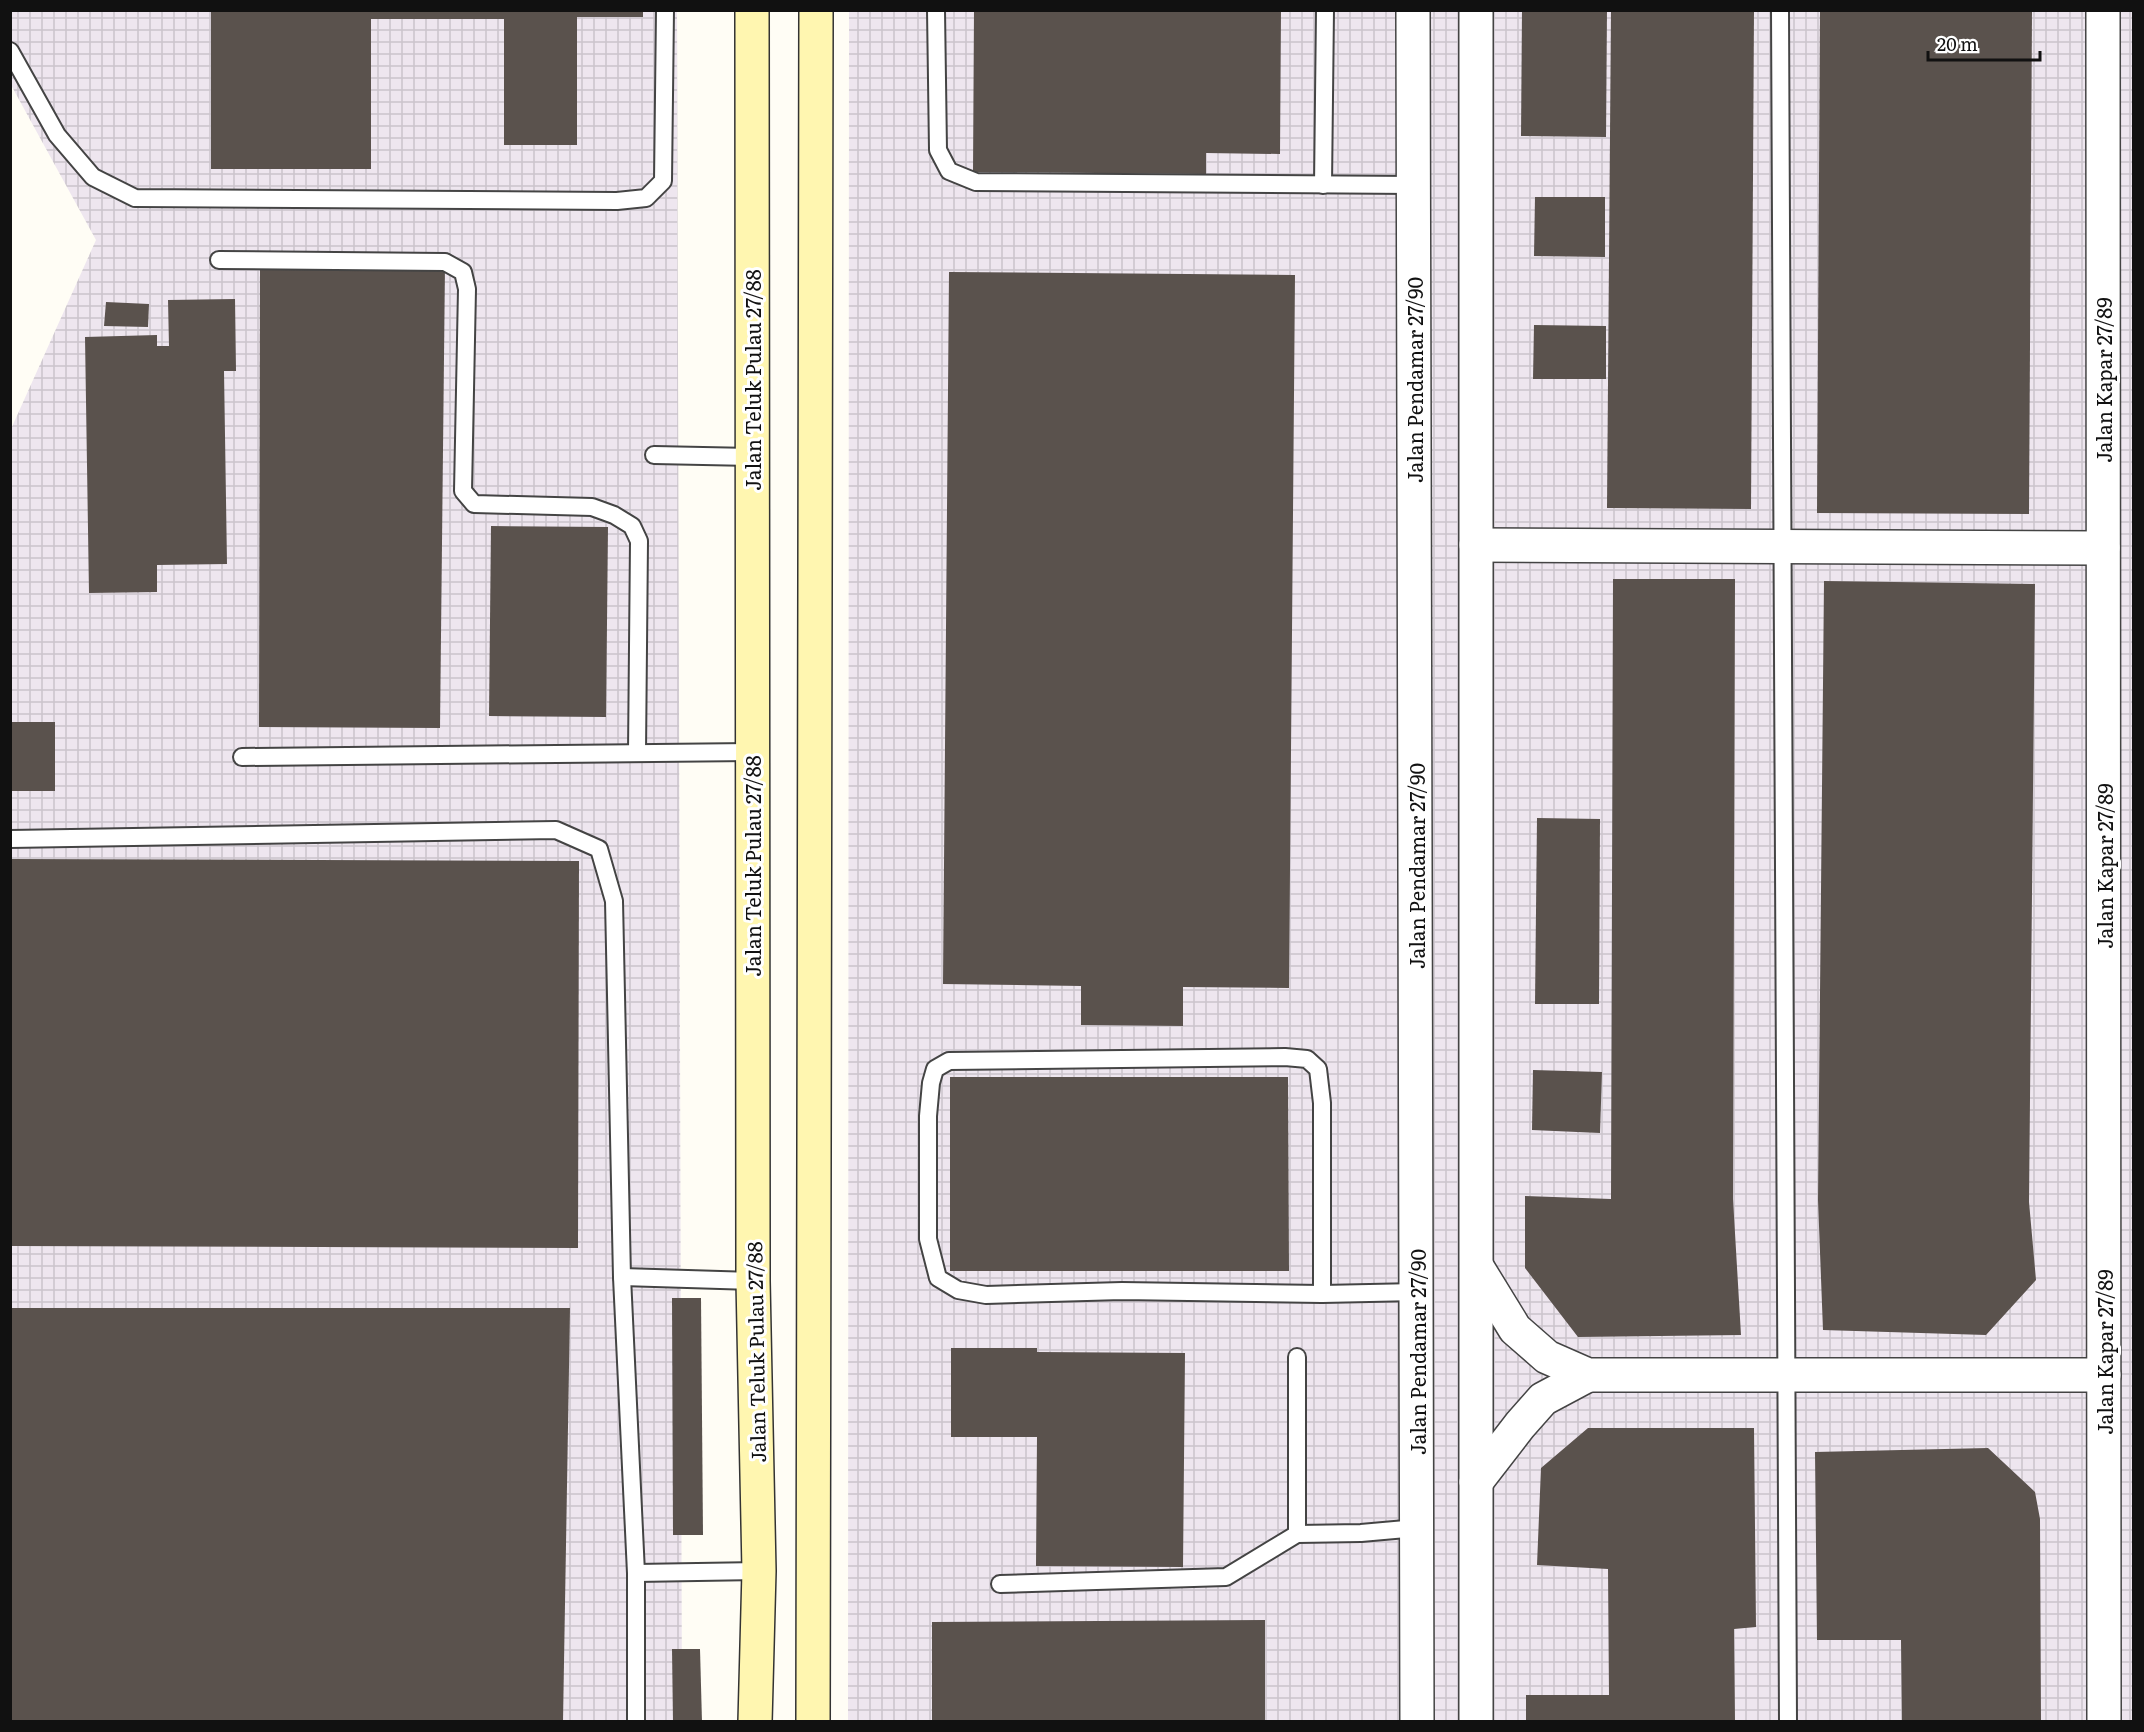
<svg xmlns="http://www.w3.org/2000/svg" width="2144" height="1732" viewBox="0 0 2144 1732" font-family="Literata,serif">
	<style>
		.industrial { fill: url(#industrial-grid) }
		.building { fill: #5a524d }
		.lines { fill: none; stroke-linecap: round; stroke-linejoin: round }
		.lane-casing { stroke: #444; stroke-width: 20 }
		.street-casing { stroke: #444; stroke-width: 36 }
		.secondary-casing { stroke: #333; stroke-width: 36 }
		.lane { stroke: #fff; stroke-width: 16 }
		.street { stroke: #fff; stroke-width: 33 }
		.secondary { stroke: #fff6b0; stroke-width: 33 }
		.labels { text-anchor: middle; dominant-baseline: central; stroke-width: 6; stroke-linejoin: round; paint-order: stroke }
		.street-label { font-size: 20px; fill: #111; stroke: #fff }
	</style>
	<defs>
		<pattern id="industrial-grid" width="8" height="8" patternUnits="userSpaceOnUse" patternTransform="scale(1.5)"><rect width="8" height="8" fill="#eee6ef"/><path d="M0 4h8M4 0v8" fill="none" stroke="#cbc4cc"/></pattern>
	</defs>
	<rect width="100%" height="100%" fill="#fffdf5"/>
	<g class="industrial">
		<polygon points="11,11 677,11 682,1721 11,1722 11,429 96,240 11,85"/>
		<polygon points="849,11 2133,11 2133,1721 848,1722"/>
	</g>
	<g class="building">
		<polygon points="211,10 643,10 643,17 577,17 577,145 504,145 504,19 371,19 371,169 211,169"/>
		<polygon points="974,10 1281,10 1280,154 1206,153 1206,174 973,172"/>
		<polygon points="1522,10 1607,10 1606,137 1521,136"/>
		<polygon points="1611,10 1754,10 1751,509 1607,508"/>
		<polygon points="1820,10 2032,10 2029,514 1817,513"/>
		<polygon points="1535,197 1605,197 1605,257 1534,256"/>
		<polygon points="260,262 445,265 440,728 259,727"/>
		<polygon points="949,272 1295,275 1289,988 1183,987 1183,1026 1081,1025 1081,986 943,984"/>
		<polygon points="235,299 236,371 224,371 227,564 157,565 157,592 89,593 85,337 157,335 157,346 169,346 168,300"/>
		<polygon points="106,302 149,304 148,327 104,326"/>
		<polygon points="1534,325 1606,326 1606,379 1533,379"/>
		<polygon points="491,526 608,527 606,717 489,716"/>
		<polygon points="1613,579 1735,579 1733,1199 1741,1335 1578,1337 1525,1268 1525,1196 1611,1199"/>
		<polygon points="1824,581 2035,584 2029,1202 2036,1280 1986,1335 1823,1330 1818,1200"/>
		<rect x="10" y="722" width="45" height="69"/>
		<polygon points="1537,818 1600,819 1599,1004 1535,1004"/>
		<polygon points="10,859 579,861 578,1248 10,1246"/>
		<polygon points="1533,1070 1602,1072 1600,1133 1532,1130"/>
		<polygon points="950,1077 1288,1077 1289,1271 950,1271"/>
		<polygon points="672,1298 701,1298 703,1535 673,1535"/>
		<polygon points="10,1308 570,1308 563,1722 10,1722"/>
		<polygon points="951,1348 1037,1348 1037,1352 1185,1353 1183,1567 1036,1566 1037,1437 951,1437"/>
		<polygon points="1588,1428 1754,1428 1756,1627 1734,1629 1735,1722 1526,1722 1526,1695 1609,1695 1608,1569 1537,1565 1541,1468"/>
		<polygon points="1988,1448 2035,1492 2040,1519 2041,1722 1902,1722 1901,1640 1817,1640 1815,1452"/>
		<polygon points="1265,1620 1265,1722 932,1722 932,1622"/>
		<polygon points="672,1649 700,1649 702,1722 673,1722"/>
	</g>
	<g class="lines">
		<defs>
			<g id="lane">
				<polyline points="936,10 938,150 949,171 976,182 1414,185"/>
				<polyline points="1780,10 1788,1722"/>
				<polyline points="10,51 57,135 93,177 135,198 617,201 646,198 663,181 665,10"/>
				<polyline points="1323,185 1325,10"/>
				<polyline points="219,260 445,262 463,272 467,289 463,491 474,504 592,507 614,515 632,526 639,541 637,752"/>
				<polyline points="654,455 752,457"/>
				<polyline points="242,757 752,752"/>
				<polyline points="10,839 556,830 599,849 614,901 622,1277 636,1573 636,1722"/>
				<polyline points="622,1277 753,1281"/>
				<polyline points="1322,1294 1322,1103 1318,1069 1307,1059 1285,1057 949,1061 935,1069 931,1083 928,1116 928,1239 938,1278 958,1290 986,1295 1122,1291 1322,1294 1417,1292"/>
				<polyline points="1297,1357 1297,1534"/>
				<polyline points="636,1573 759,1571"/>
				<polyline points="1000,1584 1226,1577 1297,1534 1361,1533 1417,1528"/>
			</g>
			<g id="street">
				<polyline points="1413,10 1417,1722"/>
				<polyline points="1476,10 1476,1722"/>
				<polyline points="2103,10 2104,1722"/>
				<polyline points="1476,545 2103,548"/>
				<polyline points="1477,1267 1515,1329 1547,1357 1588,1375 2104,1375"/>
				<polyline points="1476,1482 1520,1425 1543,1399 1588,1375"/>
			</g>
			<g id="secondary">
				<polyline points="752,10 753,1281 759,1571 755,1722"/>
				<polyline points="813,1722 816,10"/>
			</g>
		</defs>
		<use href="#lane" class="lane-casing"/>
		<use href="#street" class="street-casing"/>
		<use href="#secondary" class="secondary-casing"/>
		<use href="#lane" class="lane"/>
		<use href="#street" class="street"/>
		<use href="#secondary" class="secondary"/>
	</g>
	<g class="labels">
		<g class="street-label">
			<text transform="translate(752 380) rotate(-90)">Jalan Teluk Pulau 27/88</text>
			<text transform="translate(1414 380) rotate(-90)">Jalan Pendamar 27/90</text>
			<text transform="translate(2103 380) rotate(-90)">Jalan Kapar 27/89</text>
			<text transform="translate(752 866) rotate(-90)">Jalan Teluk Pulau 27/88</text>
			<text transform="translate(1416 866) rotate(-90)">Jalan Pendamar 27/90</text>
			<text transform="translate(2104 866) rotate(-90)">Jalan Kapar 27/89</text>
			<text transform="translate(755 1352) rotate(-91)">Jalan Teluk Pulau 27/88</text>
			<text transform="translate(1417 1352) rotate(-90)">Jalan Pendamar 27/90</text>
			<text transform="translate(2104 1352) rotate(-90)">Jalan Kapar 27/89</text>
		</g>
	</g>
	<rect width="2144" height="1732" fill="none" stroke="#111111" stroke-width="24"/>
	<path d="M1928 51v9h112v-9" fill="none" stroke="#111111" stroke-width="3"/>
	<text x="1937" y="51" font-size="18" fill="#111111" stroke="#ffffff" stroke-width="4.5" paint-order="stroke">20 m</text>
</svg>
